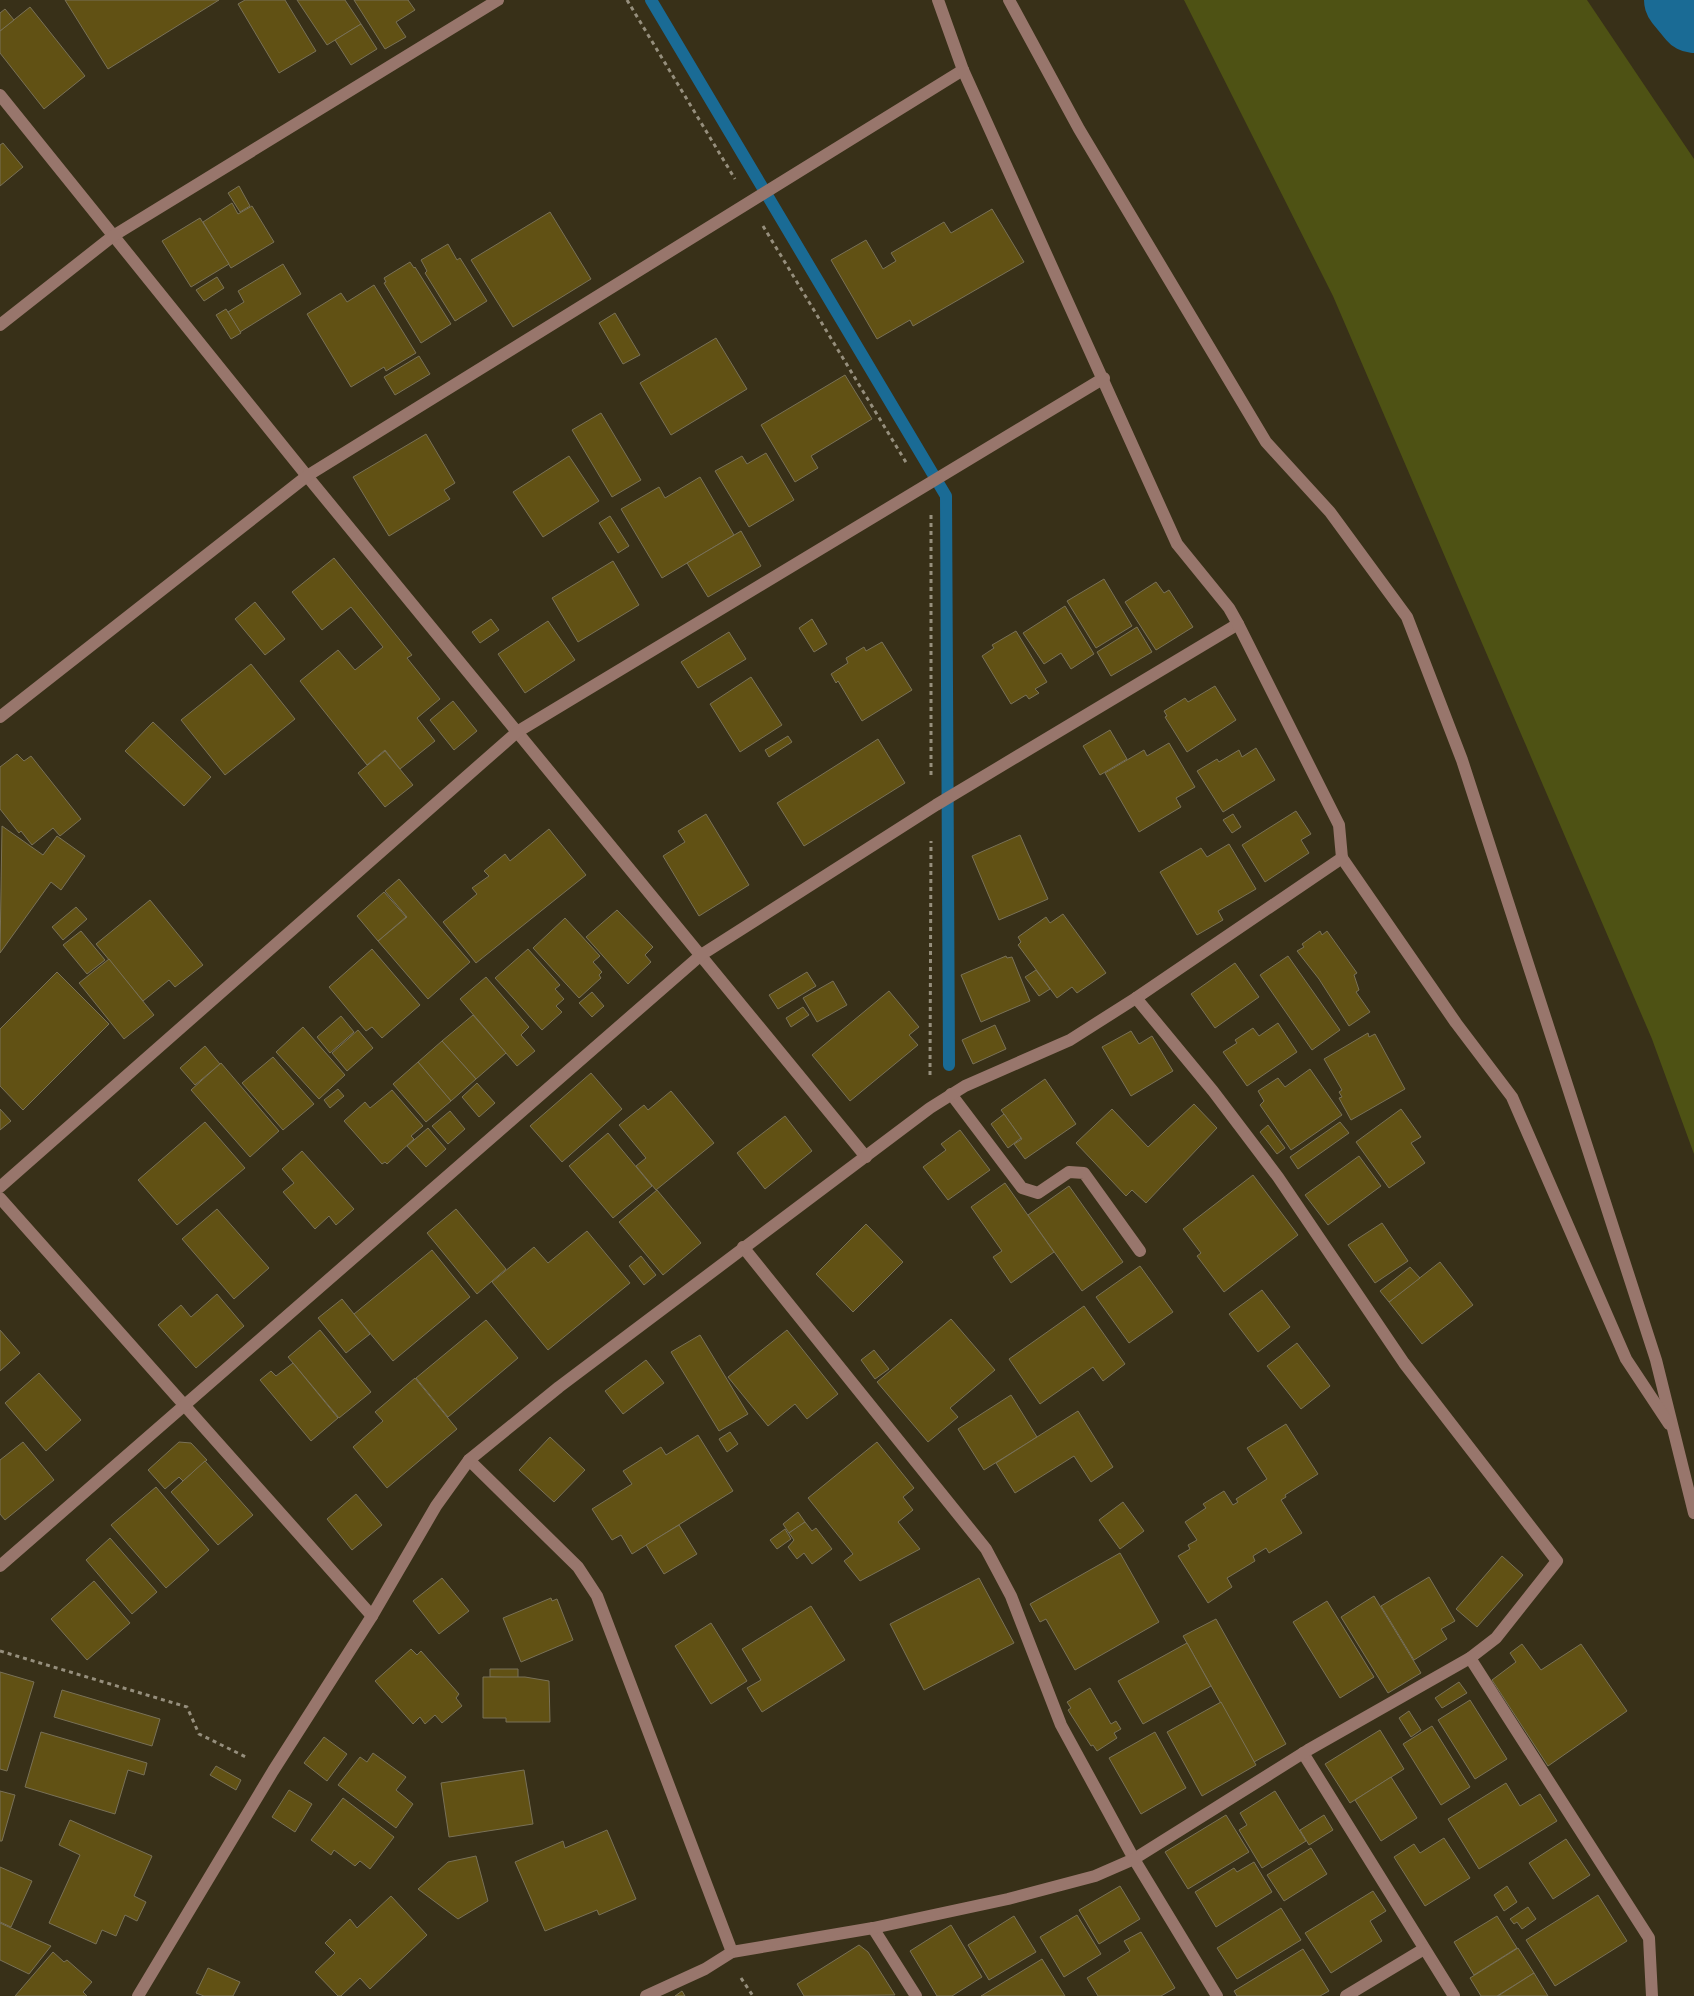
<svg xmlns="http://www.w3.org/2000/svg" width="1694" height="1996" viewBox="0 0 1694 1996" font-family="'DM Sans',sans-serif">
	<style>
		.green { fill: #4e5214 }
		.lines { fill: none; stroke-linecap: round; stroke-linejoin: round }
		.stream { stroke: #1a6b95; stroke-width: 12 }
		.river { stroke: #1a6b95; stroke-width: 72 }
		.building { fill: #615114; stroke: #797157 }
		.path { stroke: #968f7d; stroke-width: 3; stroke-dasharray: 4 4; stroke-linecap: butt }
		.minor { stroke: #98766c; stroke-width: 12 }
	</style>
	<rect width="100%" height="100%" fill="#383018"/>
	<polygon class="green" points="1184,0 1587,0 1694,159 1694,1154 1652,1039 1333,296"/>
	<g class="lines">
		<polyline class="stream" points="651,0 946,496 949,1065"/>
		<polyline class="river" points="1680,0 1694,17"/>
	</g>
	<g class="building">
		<polygon points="65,0 219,0 108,69"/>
		<polygon points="245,0 285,0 316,51 279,73 238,4"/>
		<polygon points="297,0 345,0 361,24 327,45"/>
		<polygon points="354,0 408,0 415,10 396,22 406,37 385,49"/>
		<polygon points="30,7 85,76 44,109 0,53 0,31"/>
		<polygon points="5,9 14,20 0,31 0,13"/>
		<polygon points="361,24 377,49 351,65 335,40"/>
		<polygon points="3,143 23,167 0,186 0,145"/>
		<polygon points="239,186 250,206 240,212 228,193"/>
		<polygon points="232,203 238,214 252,206 274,242 231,268 203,222"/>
		<polygon points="992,209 1024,262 913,326 910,320 877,339 831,260 866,240 883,269 896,261 891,253 944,222 951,233"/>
		<polygon points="550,212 591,279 513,327 471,260"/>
		<polygon points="200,218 229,264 191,287 162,241"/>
		<polygon points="448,244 457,260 460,258 487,301 455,321 425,273 427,271 421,260"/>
		<polygon points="410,262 414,268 415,267 451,324 421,343 384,283 386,282 384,278"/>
		<polygon points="283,264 301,294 240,332 228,312 244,302 238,291"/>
		<polygon points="217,277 224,288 204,301 196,290"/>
		<polygon points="374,285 416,353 386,371 384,367 351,387 307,314 341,293 347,302"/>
		<polygon points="226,309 241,333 231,339 216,315"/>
		<polygon points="615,313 640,355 623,364 599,323"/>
		<polygon points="716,338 747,389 671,435 640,383"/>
		<polygon points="419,356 430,374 395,395 384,377"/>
		<polygon points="845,375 872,419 811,456 818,468 795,482 761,425"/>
		<polygon points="601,413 641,480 612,497 572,430"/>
		<polygon points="426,434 455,483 444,490 450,499 389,536 353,477"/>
		<polygon points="766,453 794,500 749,527 715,471 742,456 747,464"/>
		<polygon points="569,456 599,501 543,537 513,492"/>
		<polygon points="700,477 734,535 662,578 621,509 659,487 665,498"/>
		<polygon points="610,516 629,546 618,553 599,523"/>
		<polygon points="741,531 761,566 708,597 687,563"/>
		<polygon points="334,558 412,655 407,658 440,699 417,718 435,741 400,769 385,750 367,765 300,681 338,650 355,670 383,647 351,607 322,630 292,592"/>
		<polygon points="613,561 639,605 578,642 552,598"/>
		<polygon points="1104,579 1132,626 1096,648 1067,601"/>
		<polygon points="1156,582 1164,593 1169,590 1193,627 1156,650 1125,602"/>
		<polygon points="255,602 285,639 265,655 235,619"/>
		<polygon points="1065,606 1094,654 1071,669 1061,653 1044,664 1023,633"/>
		<polygon points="491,619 499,630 480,643 472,632"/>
		<polygon points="812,619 827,644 814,652 799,628"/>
		<polygon points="548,621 575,660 525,693 498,654"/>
		<polygon points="1137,627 1152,652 1111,676 1097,652"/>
		<polygon points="1016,631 1047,682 1035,689 1039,693 1029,699 1026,695 1011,704 982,656 994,648 992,645"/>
		<polygon points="729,632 746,659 698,688 681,662"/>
		<polygon points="882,642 912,690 862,721 838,681 836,683 831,674 848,663 846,658 864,647 866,651"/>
		<polygon points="251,664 295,719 225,775 181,720"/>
		<polygon points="751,677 782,725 740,752 710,704"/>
		<polygon points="1215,686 1236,720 1187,752 1165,717 1167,716 1164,711 1185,698 1188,702"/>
		<polygon points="453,701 477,731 454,750 430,720"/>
		<polygon points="153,722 211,777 184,806 125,751"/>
		<polygon points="1110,730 1127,759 1100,775 1083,746"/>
		<polygon points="788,736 792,742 769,757 765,750"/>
		<polygon points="878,739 905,783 804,846 777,803"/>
		<polygon points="1169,743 1195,787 1176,798 1181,807 1139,832 1105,773 1144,750 1147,756"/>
		<polygon points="1256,748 1275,780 1223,812 1197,771 1217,759 1219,762 1239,750 1242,757"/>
		<polygon points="385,751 413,785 385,807 358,773"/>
		<polygon points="17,754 24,761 31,756 81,819 60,836 53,828 32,845 21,831 19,833 0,809 0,767"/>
		<polygon points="1296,811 1311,834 1301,840 1309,853 1265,882 1242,845"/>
		<polygon points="706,814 749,885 699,916 663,856 685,842 678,831"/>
		<polygon points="1233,814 1241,827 1232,833 1223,820"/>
		<polygon points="2,826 43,855 57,836 85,856 61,890 51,882 0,953"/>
		<polygon points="549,829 586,875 476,963 443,922 477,894 472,888 489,876 484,871 505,854 510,861"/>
		<polygon points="1020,835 1048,899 999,920 972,856"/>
		<polygon points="1229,844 1256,889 1218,911 1223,920 1197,935 1160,872 1201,848 1207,857"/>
		<polygon points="399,879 470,962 428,999 378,941 407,917 385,891"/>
		<polygon points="384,892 406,917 378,941 357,916"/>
		<polygon points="150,900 203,965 175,987 169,980 143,1001 96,944"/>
		<polygon points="76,907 87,919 63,940 52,927"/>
		<polygon points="617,910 653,947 645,955 651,962 628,984 586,937"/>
		<polygon points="1063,914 1106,973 1077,993 1072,987 1057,998 1018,945 1021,942 1018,937 1046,917 1050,923"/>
		<polygon points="565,918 600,956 593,962 602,972 599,975 601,978 579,998 533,948"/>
		<polygon points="81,931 105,960 87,974 63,945"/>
		<polygon points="1320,931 1322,935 1327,931 1357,973 1354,975 1359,990 1356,992 1370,1012 1349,1026 1319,979 1297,951 1304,947 1302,944"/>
		<polygon points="372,949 420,1005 382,1038 372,1027 366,1031 329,987"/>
		<polygon points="528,949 560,985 555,989 564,999 556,1006 562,1012 542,1030 495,978"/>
		<polygon points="1006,956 1007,958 1012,957 1030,1001 981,1022 961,975"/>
		<polygon points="1288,956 1340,1030 1312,1050 1260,975"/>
		<polygon points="109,959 154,1015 124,1039 79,983"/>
		<polygon points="1235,963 1259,997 1215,1028 1191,994"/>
		<polygon points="1036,970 1050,989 1039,996 1025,977"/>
		<polygon points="57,972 109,1024 23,1110 0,1086 0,1029"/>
		<polygon points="807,972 816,986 778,1009 769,995"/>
		<polygon points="486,977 529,1027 521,1035 535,1051 517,1066 460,999"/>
		<polygon points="833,981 847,1005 817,1022 803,998"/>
		<polygon points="889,991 919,1027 909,1035 918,1045 850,1101 812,1055"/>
		<polygon points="592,992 604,1006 592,1017 579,1003"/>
		<polygon points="803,1007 809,1015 791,1027 786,1018"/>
		<polygon points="473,1015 506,1053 476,1079 442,1041"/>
		<polygon points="341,1016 354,1032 330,1053 317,1037"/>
		<polygon points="1278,1023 1297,1052 1247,1086 1223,1052 1237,1043 1235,1040 1253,1028 1259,1036"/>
		<polygon points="995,1025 1006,1049 973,1064 962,1040"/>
		<polygon points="303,1027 345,1075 319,1099 276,1052"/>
		<polygon points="358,1030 373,1048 347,1071 332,1053"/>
		<polygon points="1131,1031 1139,1044 1152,1036 1173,1071 1131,1096 1102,1047"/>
		<polygon points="1368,1033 1369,1037 1375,1034 1405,1089 1351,1120 1339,1098 1342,1097 1339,1092 1342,1090 1324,1059"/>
		<polygon points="442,1041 476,1079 451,1101 418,1062"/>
		<polygon points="205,1046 220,1064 195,1085 180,1068"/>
		<polygon points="273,1057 314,1104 283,1130 242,1083"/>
		<polygon points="418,1062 451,1101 426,1122 393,1084"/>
		<polygon points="221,1063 279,1131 250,1157 191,1090"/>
		<polygon points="1310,1069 1342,1115 1291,1150 1260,1105 1264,1101 1258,1091 1278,1078 1285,1087"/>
		<polygon points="591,1073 622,1109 562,1162 530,1126"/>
		<polygon points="1045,1079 1076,1124 1025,1159 1014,1144 1022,1139 1001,1110"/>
		<polygon points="477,1083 495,1103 479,1117 462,1097"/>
		<polygon points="338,1089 344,1096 330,1108 324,1100"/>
		<polygon points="392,1090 423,1126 411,1136 414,1139 387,1164 385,1162 382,1164 344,1121 365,1102 370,1108"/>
		<polygon points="671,1091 714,1143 656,1190 636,1166 646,1158 619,1125 644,1105 648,1110"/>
		<polygon points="1194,1104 1217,1128 1146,1203 1132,1190 1126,1196 1076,1143 1112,1109 1148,1147"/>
		<polygon points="0,1109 11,1121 0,1130"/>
		<polygon points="1401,1109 1421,1137 1411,1143 1425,1163 1389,1188 1356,1142"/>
		<polygon points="450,1111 465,1129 448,1144 432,1126"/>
		<polygon points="1004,1114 1021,1138 1008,1148 991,1124"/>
		<polygon points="785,1116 812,1151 765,1189 737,1153"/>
		<polygon points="205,1122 245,1168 177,1225 138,1180"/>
		<polygon points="1340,1122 1349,1133 1298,1169 1290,1157"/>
		<polygon points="1268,1125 1285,1148 1277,1154 1260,1132"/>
		<polygon points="428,1128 446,1149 426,1167 407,1146"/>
		<polygon points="960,1130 990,1170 948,1200 923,1167 946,1150 941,1144"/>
		<polygon points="608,1133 652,1186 613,1218 569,1166"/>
		<polygon points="302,1151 354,1209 336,1225 329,1216 315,1229 283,1192 294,1183 282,1169"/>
		<polygon points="1359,1156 1381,1186 1328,1225 1305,1195"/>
		<polygon points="1253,1175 1298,1235 1224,1292 1197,1256 1201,1253 1183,1229"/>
		<polygon points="1005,1183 1054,1252 1011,1283 993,1257 1002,1251 971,1207"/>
		<polygon points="1069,1186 1123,1262 1082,1291 1028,1215"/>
		<polygon points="657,1190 701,1243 663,1275 619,1222"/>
		<polygon points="217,1209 269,1268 234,1299 182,1239"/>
		<polygon points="456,1209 506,1269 477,1294 427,1233"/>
		<polygon points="1382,1223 1408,1261 1375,1283 1348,1245"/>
		<polygon points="866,1224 903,1262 853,1312 816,1274"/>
		<polygon points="587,1231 630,1283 548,1350 492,1282 534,1247 548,1263"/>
		<polygon points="432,1250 470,1297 393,1361 354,1314"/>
		<polygon points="641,1256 656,1275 644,1285 629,1266"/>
		<polygon points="1440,1262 1473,1305 1422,1344 1389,1302"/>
		<polygon points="1140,1266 1173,1312 1129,1343 1096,1297"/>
		<polygon points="1410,1267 1420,1278 1389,1302 1380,1291"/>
		<polygon points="1262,1290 1290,1327 1258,1352 1229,1314"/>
		<polygon points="217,1294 244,1326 196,1368 158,1325 181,1305 191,1317"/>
		<polygon points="342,1299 370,1334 346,1353 318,1318"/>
		<polygon points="1084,1306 1125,1364 1103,1381 1093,1367 1040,1404 1009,1359"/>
		<polygon points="951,1319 995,1370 950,1408 958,1417 928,1442 877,1382"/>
		<polygon points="486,1320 518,1358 448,1417 416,1378"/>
		<polygon points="0,1330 20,1353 0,1371"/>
		<polygon points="320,1330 371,1392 339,1418 288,1357"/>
		<polygon points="787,1330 838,1394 807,1419 795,1404 768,1426 728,1377"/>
		<polygon points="700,1335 748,1414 719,1431 671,1352"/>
		<polygon points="1297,1343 1330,1386 1301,1409 1267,1366"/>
		<polygon points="874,1350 889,1369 875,1379 861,1360"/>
		<polygon points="646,1360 664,1383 623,1414 605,1391"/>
		<polygon points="293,1363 338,1418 311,1441 260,1380 271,1371 276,1376"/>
		<polygon points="39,1373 81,1420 46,1451 5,1403"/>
		<polygon points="415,1378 457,1429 387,1488 353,1447 383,1421 375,1412"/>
		<polygon points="1011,1395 1037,1437 984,1470 958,1429"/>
		<polygon points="1078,1411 1113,1467 1091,1482 1074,1456 1015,1493 996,1463"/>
		<polygon points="1286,1424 1318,1474 1285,1495 1286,1497 1281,1500 1302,1533 1269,1553 1266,1548 1253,1556 1255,1561 1227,1578 1232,1587 1208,1603 1178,1556 1190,1549 1188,1545 1197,1540 1185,1522 1206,1508 1203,1504 1224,1491 1233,1505 1238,1502 1236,1499 1267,1479 1247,1448"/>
		<polygon points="730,1432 738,1444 727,1452 719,1439"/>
		<polygon points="698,1435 733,1491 632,1554 621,1535 612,1540 592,1509 632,1484 623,1471 661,1447 666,1455"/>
		<polygon points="550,1437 585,1470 554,1502 519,1470"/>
		<polygon points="23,1442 54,1480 5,1520 0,1514 0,1460"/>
		<polygon points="179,1442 191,1443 207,1460 183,1481 179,1477 165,1489 148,1470"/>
		<polygon points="877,1442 914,1488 903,1497 913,1510 898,1522 920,1549 860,1581 844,1561 853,1554 808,1498"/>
		<polygon points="205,1461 253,1515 218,1545 171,1492"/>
		<polygon points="156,1487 209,1550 166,1588 111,1525"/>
		<polygon points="356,1494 382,1525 352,1550 327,1519"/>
		<polygon points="1123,1502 1144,1531 1120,1549 1099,1520"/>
		<polygon points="798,1512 805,1522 789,1533 783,1524"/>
		<polygon points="805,1522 812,1531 816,1528 832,1549 812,1564 804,1553 797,1559 788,1547 794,1540 789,1533"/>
		<polygon points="679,1525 697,1554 664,1574 646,1545"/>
		<polygon points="785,1529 791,1539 777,1549 770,1540"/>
		<polygon points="110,1538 157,1592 132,1614 86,1560"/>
		<polygon points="1120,1553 1159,1622 1075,1670 1046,1619 1040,1622 1030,1604"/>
		<polygon points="1502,1556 1523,1575 1477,1627 1456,1609"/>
		<polygon points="1429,1577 1455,1621 1441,1629 1447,1639 1414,1660 1381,1606"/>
		<polygon points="442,1578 469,1611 439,1634 413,1601"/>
		<polygon points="979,1578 1014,1643 924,1690 890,1624"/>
		<polygon points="94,1581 130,1623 87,1660 51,1619"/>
		<polygon points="1374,1596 1421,1673 1388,1693 1341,1617"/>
		<polygon points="551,1598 552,1601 557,1599 573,1640 521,1662 503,1618"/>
		<polygon points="1327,1601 1374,1677 1340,1698 1293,1622"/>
		<polygon points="811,1606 845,1660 762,1712 747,1688 761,1680 742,1649"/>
		<polygon points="1216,1619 1286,1744 1254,1762 1183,1636"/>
		<polygon points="711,1623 747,1681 711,1704 675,1646"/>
		<polygon points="1187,1643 1211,1686 1143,1724 1118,1681"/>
		<polygon points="1522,1644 1541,1670 1581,1644 1627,1711 1548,1766 1492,1680 1516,1662 1510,1653"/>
		<polygon points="411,1649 417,1655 421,1651 459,1694 456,1698 462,1706 442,1723 435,1715 425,1724 420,1717 413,1724 375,1681"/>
		<polygon points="490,1669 518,1669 518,1678 490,1677"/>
		<polygon points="0,1672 34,1682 7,1771 0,1769"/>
		<polygon points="483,1677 525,1677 549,1681 550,1722 506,1722 506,1718 483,1718"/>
		<polygon points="1459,1682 1467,1693 1442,1708 1435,1698"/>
		<polygon points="1090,1688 1111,1724 1116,1721 1121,1729 1114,1733 1117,1738 1097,1751 1093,1745 1091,1746 1068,1710 1071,1708 1067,1702"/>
		<polygon points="62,1690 160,1719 152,1746 54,1717"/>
		<polygon points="1470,1700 1507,1759 1475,1779 1438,1720"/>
		<polygon points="1221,1702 1256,1765 1202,1796 1167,1732"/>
		<polygon points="1409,1711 1421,1730 1411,1737 1399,1718"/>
		<polygon points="1432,1726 1470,1787 1441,1805 1403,1744"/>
		<polygon points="1380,1730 1404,1769 1350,1803 1325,1764"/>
		<polygon points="41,1732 147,1763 144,1775 128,1770 115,1814 25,1787"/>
		<polygon points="1155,1732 1186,1788 1141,1814 1109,1758"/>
		<polygon points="324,1737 347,1754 327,1781 304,1763"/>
		<polygon points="373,1753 406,1777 396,1790 413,1804 396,1828 338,1785 360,1757 367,1762"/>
		<polygon points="216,1766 241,1780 236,1790 210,1775"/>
		<polygon points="524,1770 533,1824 449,1837 441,1783"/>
		<polygon points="1391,1777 1417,1818 1381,1841 1355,1800"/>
		<polygon points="1506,1783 1520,1806 1540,1794 1557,1821 1479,1869 1448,1819"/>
		<polygon points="289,1790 312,1804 295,1832 272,1817"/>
		<polygon points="0,1791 15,1795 2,1841 0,1841"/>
		<polygon points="1275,1791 1306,1841 1262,1868 1239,1830 1247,1825 1240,1813"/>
		<polygon points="343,1798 394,1837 370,1869 360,1861 355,1866 334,1850 331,1855 311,1840"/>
		<polygon points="1226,1815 1249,1852 1188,1889 1165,1852"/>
		<polygon points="1324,1815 1333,1830 1309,1845 1300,1830"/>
		<polygon points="70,1820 152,1856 134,1896 146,1902 137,1921 125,1915 116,1936 102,1930 96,1944 49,1923 80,1855 59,1845"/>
		<polygon points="607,1830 636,1899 599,1915 597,1910 545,1931 515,1862 563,1841 565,1848"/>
		<polygon points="1444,1838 1470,1878 1425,1906 1394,1857 1414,1844 1420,1853"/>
		<polygon points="1566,1839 1590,1875 1553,1899 1529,1863"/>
		<polygon points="1311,1848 1327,1874 1284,1901 1267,1875"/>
		<polygon points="476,1856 488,1901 458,1919 418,1889 448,1862"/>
		<polygon points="1254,1862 1272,1892 1216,1927 1195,1892 1234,1868 1237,1872"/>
		<polygon points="0,1867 32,1881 11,1927 0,1922"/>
		<polygon points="1120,1886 1140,1919 1099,1944 1079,1910"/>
		<polygon points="1507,1886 1517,1902 1504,1911 1494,1895"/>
		<polygon points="1373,1891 1386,1911 1370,1921 1382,1941 1331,1973 1305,1933"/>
		<polygon points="1598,1895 1627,1941 1555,1986 1526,1940"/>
		<polygon points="391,1896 427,1935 370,1989 360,1978 341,1996 338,1996 315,1972 335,1953 325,1943 350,1919 357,1928"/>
		<polygon points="1528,1907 1536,1919 1522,1929 1517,1922 1514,1924 1510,1919"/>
		<polygon points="1281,1908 1301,1940 1237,1979 1217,1948"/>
		<polygon points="1077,1915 1101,1954 1064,1977 1040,1937"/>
		<polygon points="1014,1916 1036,1952 989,1980 968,1945"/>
		<polygon points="1497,1916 1517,1948 1474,1975 1454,1942"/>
		<polygon points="0,1923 51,1946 29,1974 0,1960"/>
		<polygon points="951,1925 982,1977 952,1996 937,1996 910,1951"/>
		<polygon points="1141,1932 1175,1988 1161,1996 1098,1996 1087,1978 1130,1951 1124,1941"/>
		<polygon points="859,1945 868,1952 895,1995 804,1996 797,1984"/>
		<polygon points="1518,1948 1534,1973 1497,1996 1481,1996 1470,1978"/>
		<polygon points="1303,1949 1329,1991 1320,1996 1237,1996 1234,1991"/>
		<polygon points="53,1952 64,1962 67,1960 92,1982 83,1992 87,1996 15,1996"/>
		<polygon points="1042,1959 1065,1996 981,1996"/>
		<polygon points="208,1968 240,1982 233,1996 204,1996 196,1993"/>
		<polygon points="1534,1973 1548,1996 1498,1996"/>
		<polygon points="682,1991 685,1996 675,1996"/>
	</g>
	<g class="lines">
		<g class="path">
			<polyline points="627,0 735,179"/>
			<polyline points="763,226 907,464"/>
			<polyline points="931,775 931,514"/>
			<polyline points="930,1075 931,841"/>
			<polyline points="0,1651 187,1707 199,1734 248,1758"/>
			<polyline points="741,1978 753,1996"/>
		</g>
		<g class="minor">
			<polyline points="1009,0 1079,129 1266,442 1330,512 1407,617 1462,760 1656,1360 1694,1513"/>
			<polyline points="0,95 307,476 866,1157"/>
			<polyline points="0,325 113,236 498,0"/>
			<polyline points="0,717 307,476 963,70"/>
			<polyline points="1342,858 1456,1023 1512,1097 1626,1359 1669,1424"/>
			<polyline points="951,1094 1022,1188 1038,1193 1069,1172 1084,1173 1140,1251"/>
			<polyline points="0,1187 517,732 1104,378"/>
			<polyline points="0,1198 372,1616"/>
			<polyline points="743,1247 986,1549 1011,1596 1061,1725 1134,1859 1217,1996"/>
			<polyline points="469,1460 578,1567 597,1596 732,1952"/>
			<polyline points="0,1566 701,955 936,805 1238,624"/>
			<polyline points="1470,1658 1649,1938 1652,1996"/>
			<polyline points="1303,1753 1454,1996"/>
			<polyline points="873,1928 916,1996"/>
			<polyline points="138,1996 273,1771 372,1616 436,1506 469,1460 559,1387 930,1108 965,1086 1070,1040 1136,998 1342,858 1339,825 1238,624 1229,608 1177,544 963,70 938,0"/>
			<polyline points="646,1996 705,1969 732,1952 873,1928 1008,1899 1095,1876 1134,1859 1308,1750 1470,1658 1496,1638 1557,1561 1404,1363 1278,1177 1213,1091 1136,998"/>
			<polyline points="1346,1996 1424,1949"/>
		</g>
	</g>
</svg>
